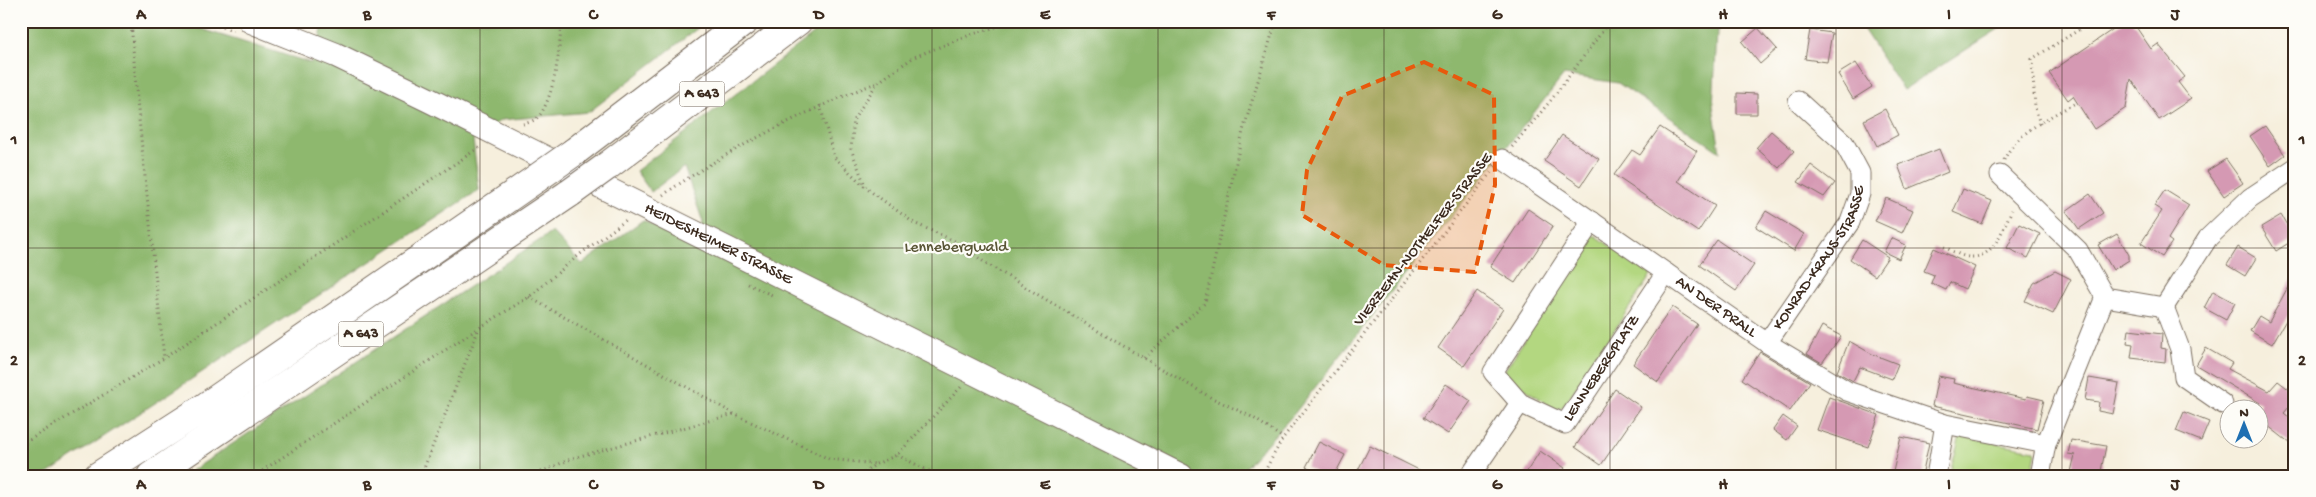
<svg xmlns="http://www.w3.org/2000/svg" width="2316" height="497" viewBox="0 0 2316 497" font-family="'Gochi Hand',sans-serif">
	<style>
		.green { fill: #b3d780; stroke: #77804f }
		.forest { fill: #8eb86e; stroke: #647146 }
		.building { fill: #d599b3 }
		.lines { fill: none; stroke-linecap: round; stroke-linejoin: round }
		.minor-casing { stroke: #7c6f61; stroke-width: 21 }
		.major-casing { stroke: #7c6f61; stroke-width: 26 }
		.highway-casing { stroke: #7c6f61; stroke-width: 30 }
		.path { stroke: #7c6f61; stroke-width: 3; stroke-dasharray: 1 4; stroke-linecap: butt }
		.minor { stroke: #fff; stroke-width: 19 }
		.major { stroke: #fff; stroke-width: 24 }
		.highway { stroke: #fff; stroke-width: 28 }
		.highway-bridge-casing { stroke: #7c6f61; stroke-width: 30; stroke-linecap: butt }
		.highway-bridge { stroke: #fff; stroke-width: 28 }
		.marked { fill: #e8590c; fill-opacity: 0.2; stroke: #e8590c; stroke-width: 4; stroke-dasharray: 10 6; stroke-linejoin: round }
		.grid { fill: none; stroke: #3b2a1e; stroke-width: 1; stroke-opacity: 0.55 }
		.labels { text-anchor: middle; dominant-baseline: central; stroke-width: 4.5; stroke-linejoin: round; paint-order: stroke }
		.shield { fill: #fdfcf7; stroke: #75695f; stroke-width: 1 }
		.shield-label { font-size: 15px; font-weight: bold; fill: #3b2a1e }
		.street-label { font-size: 16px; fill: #3b2a1e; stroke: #fdfcf7 }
		.park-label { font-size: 16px; fill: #595536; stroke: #fdfcf7 }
		.neatline { fill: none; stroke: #3b2a1e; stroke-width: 2 }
		.grid-label { font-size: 16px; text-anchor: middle; font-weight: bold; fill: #3b2a1e }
	</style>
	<rect width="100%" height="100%" fill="#fdfcf7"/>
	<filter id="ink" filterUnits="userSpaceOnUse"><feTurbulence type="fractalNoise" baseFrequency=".02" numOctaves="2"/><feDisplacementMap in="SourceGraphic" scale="10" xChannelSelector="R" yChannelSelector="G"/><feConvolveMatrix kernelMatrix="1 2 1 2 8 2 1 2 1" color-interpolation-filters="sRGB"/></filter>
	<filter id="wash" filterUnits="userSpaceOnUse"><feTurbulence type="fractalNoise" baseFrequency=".0096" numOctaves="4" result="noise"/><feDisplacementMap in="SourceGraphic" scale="20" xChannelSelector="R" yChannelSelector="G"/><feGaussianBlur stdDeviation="1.12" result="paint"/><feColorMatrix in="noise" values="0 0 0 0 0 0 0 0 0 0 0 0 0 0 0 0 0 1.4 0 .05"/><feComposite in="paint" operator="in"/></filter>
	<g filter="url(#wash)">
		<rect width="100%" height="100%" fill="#f6efdd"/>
		<g class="green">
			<polygon points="1592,236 1596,236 1651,275 1563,407 1555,410 1503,373"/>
			<polygon points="1960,436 2034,450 2036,453 2031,476 1949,476"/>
		</g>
		<g class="forest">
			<polygon points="21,21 175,21 311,63 325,21 707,21 589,112 501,120 473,140 479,190 44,476 21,476"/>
			<polygon points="830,21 1729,21 1717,32 1713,106 1720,152 1618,83 1564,75 1294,414 1237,476 184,476 552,232 582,264 643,220 696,248 703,222 684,167 651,192 636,171"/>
			<polygon points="1858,21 2011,21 1903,90"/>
		</g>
		<g id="blocks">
			<g class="building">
				<polygon points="2125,21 2132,21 2151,49 2158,44 2185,77 2178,82 2191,99 2159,120 2131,79 2126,108 2094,129 2073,96 2068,100 2049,73"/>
				<polygon points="1758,28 1777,49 1760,64 1742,42"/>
				<polygon points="1810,30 1832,33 1827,62 1805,59"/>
				<polygon points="1856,63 1872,87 1853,99 1838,74"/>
				<polygon points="1737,93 1757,94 1757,114 1737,114"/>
				<polygon points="1885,109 1898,135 1877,146 1864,120"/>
				<polygon points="2265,126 2285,155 2270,166 2250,136"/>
				<polygon points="1660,127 1697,151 1678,181 1715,206 1698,232 1614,175 1632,150 1640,155"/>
				<polygon points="1771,131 1794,151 1779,168 1756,148"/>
				<polygon points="1562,135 1599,159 1581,186 1544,161"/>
				<polygon points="1939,149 1948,172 1907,189 1898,165"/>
				<polygon points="2226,159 2243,183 2224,196 2207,171"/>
				<polygon points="1811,165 1835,183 1824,197 1798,182"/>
				<polygon points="1963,189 1992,201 1982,224 1953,212"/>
				<polygon points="2165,190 2189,205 2168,239 2172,242 2162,257 2141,243 2162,211 2154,206"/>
				<polygon points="2090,194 2103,213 2079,229 2066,211"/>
				<polygon points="1886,198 1913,210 1902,233 1875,221"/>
				<polygon points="1528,209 1553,226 1515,283 1490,267"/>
				<polygon points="1766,211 1804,234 1794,251 1756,227"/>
				<polygon points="2281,215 2295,239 2276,251 2261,227"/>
				<polygon points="2019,224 2040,234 2028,258 2007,248"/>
				<polygon points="2117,234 2129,255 2129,260 2113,270 2098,245"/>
				<polygon points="1891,238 1906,245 1899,259 1884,252"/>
				<polygon points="1717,240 1754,265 1736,291 1699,265"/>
				<polygon points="1862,240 1888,257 1875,276 1850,259"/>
				<polygon points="2238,247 2256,258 2245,276 2227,265"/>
				<polygon points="1934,248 1975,267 1965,289 1950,282 1946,290 1931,283 1934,275 1924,271"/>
				<polygon points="2055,271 2071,279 2053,314 2025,301 2034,283"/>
				<polygon points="2295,274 2295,305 2272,344 2250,331 2259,316 2269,322"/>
				<polygon points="1477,291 1503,309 1464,366 1438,348"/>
				<polygon points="2213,291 2235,303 2226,320 2204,308"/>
				<polygon points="1672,307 1697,324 1658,382 1633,364"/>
				<polygon points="1822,326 1841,336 1822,363 1807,354"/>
				<polygon points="2129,330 2162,334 2161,348 2166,349 2165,362 2131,358 2133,344 2127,343"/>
				<polygon points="1849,341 1872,354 1898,364 1892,379 1860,367 1853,381 1837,372"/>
				<polygon points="2206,348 2232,363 2228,369 2269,391 2278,381 2295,394 2295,400 2284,413 2295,422 2295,447 2258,418 2260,403 2196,365"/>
				<polygon points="1760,352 1810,382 1790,411 1742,379"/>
				<polygon points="1938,376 1954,379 1953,383 2026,399 2027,396 2044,400 2037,429 1932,406"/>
				<polygon points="2089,378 2119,383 2113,414 2098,411 2099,402 2085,400"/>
				<polygon points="1446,384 1471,401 1448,434 1423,418"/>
				<polygon points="1615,389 1641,407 1601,465 1575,447"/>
				<polygon points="1829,397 1879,415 1868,447 1817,430"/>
				<polygon points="2184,412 2209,422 2201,441 2176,431"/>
				<polygon points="1783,416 1797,426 1787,440 1773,430"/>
				<polygon points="1901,437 1929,443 1922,476 1892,476"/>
				<polygon points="2071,440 2106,446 2100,476 2070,476 2075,455 2068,454"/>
				<polygon points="1319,442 1345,455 1334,476 1322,476 1306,467"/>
				<polygon points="1370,446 1401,461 1431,476 1355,476"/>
				<polygon points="1540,451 1565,468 1559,476 1524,476"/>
			</g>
		</g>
	</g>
	<g filter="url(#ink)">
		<use href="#blocks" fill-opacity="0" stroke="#7c6f61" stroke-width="1"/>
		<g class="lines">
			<defs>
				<g id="minor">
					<path id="s1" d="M1502,159L1767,343L1847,391L1945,424L2046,444L2040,476"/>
					<polyline points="2000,175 2078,250 2105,297"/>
					<path id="s2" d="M1592,221L1493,372L1520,403L1565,424L1666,273"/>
					<polyline points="2164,307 2180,349 2184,377 2223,404"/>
					<path id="s3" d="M1767,343L1850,222L1860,194V173L1844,143L1798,101"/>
					<polyline points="2046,444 2105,297 2164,307 2208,238 2250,198 2295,168"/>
					<polyline points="1470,476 1520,403"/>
					<polyline points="1936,476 1945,424"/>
				</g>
				<g id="major">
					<path id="s4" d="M251,21L336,55L429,100L1181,476"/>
				</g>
				<g id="highway">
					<polyline points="574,152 745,21"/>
					<polyline points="606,167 798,21"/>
					<polyline points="98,476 202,409 537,178"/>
					<polyline points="151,476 570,193"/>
				</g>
			</defs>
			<use href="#minor" class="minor-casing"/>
			<use href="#major" class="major-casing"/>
			<use href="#highway" class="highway-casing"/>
			<g class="path">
				<polyline points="131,21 137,100 164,358"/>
				<polyline points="204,21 234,31"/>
				<polyline points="1015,21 970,35 914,57 877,83 854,119 851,149 866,188 914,223 957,242 984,262 1103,334 1210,397 1252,417 1283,438"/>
				<polyline points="820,105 834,157 865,187"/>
				<path d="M523,124C527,123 534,121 537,118C554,102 561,44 561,21"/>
				<polyline points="2040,124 2035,108 2032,59 2093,21"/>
				<polyline points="1512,147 1552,99 1610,21"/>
				<path d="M2004,160C2017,131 2051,117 2077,102"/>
				<path d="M663,195C726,151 804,111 876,83"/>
				<path d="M1944,247C1951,250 1962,257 1970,257C1995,259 2003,227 2012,210"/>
				<polyline points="748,284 774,296"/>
				<polyline points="529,297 734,414 829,459 876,464"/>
				<polyline points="1144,358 1205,303 1243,131 1276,21"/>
				<polyline points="21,445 164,358 480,147"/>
				<polyline points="897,455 939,476"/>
				<polyline points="254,476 479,328"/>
				<polyline points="421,476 479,328 529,297 579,255 626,220"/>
				<polyline points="532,476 573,458 734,414"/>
				<polyline points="860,476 876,464 897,455 962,386"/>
				<polyline points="1262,476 1283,438 1492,171"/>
			</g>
			<use href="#minor" class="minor"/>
			<use href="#major" class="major"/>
			<use href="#highway" class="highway"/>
			<defs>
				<g id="highway-bridge">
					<polyline points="537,178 574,152"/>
					<polyline points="570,193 606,167"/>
				</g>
			</defs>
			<use href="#highway-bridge" class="highway-bridge-casing"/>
			<use href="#highway-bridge" class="highway-bridge"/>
		</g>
	</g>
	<path class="marked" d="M1424,62L1494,95L1495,185L1475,272L1384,265L1302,215L1307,170L1342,96Z"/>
	<path class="grid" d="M254,21V476M480,21V476M706,21V476M932,21V476M1158,21V476M1384,21V476M1610,21V476M1836,21V476M2062,21V476M21,248H2295"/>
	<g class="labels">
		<g class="shield">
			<rect x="679.5" y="81.5" width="45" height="25" rx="4"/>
			<rect x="338.5" y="321.5" width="45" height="25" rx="4"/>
		</g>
		<g class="shield-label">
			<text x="702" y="94">A 643</text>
			<text x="361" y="334">A 643</text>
		</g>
		<g class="street-label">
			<text transform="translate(1424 240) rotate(-52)">VIERZEHN-NOTHELFER-STRASSE</text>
			<text stroke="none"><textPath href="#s4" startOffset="518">HEIDESHEIMER STRASSE</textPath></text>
			<text stroke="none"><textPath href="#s3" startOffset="101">KONRAD-KRAUS-STRASSE</textPath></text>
			<text stroke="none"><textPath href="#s1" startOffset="260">AN DER PRALL</textPath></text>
			<text stroke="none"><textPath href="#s2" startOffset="338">LENNEBERGPLATZ</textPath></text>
		</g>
		<g class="park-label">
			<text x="956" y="248">Lennebergwald</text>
		</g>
	</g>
	<rect width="2316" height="497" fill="none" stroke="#fdfcf7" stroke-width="55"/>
	<g transform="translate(2244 424)"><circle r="24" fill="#fdfcf7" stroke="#afa8a0"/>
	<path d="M0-4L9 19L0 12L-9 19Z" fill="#1f6fb2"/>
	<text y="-8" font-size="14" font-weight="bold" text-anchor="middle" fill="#3b2a1e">N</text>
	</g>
	<rect x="28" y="28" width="2260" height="442" class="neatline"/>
	<g class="grid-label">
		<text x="141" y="19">A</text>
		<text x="367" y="19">B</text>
		<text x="593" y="19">C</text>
		<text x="819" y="19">D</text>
		<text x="1045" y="19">E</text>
		<text x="1271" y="19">F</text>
		<text x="1497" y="19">G</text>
		<text x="1723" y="19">H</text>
		<text x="1949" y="19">I</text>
		<text x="2175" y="19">J</text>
		<text x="14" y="144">1</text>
		<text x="2302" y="144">1</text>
		<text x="14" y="365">2</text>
		<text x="2302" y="365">2</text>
		<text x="141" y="489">A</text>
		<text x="367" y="489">B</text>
		<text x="593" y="489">C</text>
		<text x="819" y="489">D</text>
		<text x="1045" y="489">E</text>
		<text x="1271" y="489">F</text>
		<text x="1497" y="489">G</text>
		<text x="1723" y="489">H</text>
		<text x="1949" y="489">I</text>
		<text x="2175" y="489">J</text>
	</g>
</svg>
